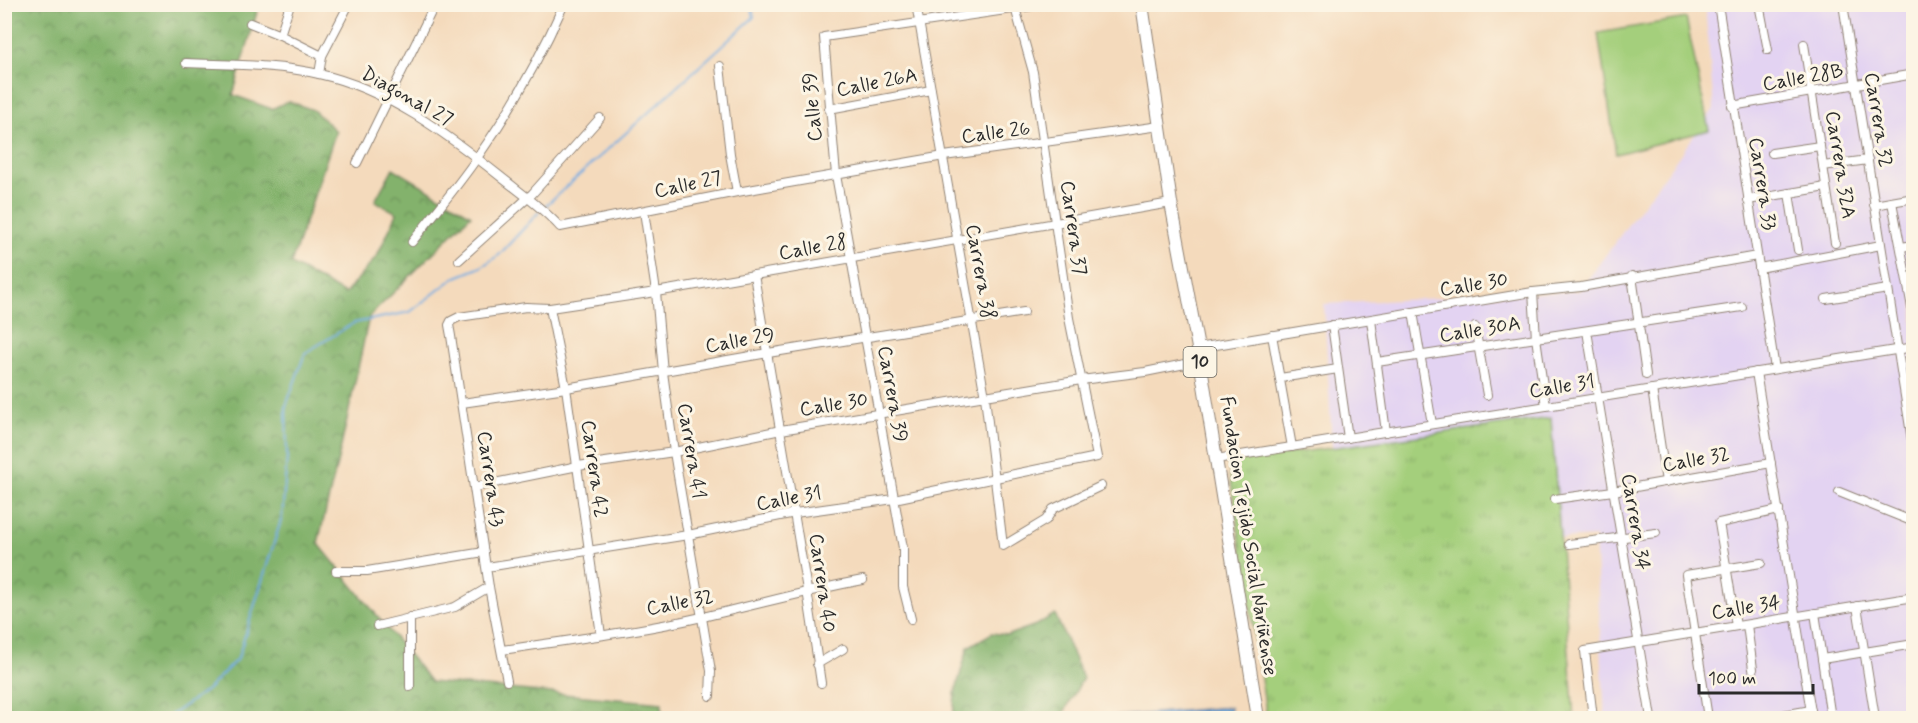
<svg xmlns="http://www.w3.org/2000/svg" width="1918" height="723" viewBox="0 0 1918 723" font-family="Mynerve,sans-serif">
	<style>
		.built { fill: #e3d3f2 }
		.grass { fill: url(#grass-tufts); stroke: #687d54; stroke-width: 1.5 }
		.forest { fill: url(#forest-crowns); stroke: #576e4c; stroke-width: 1.5 }
		.garden { fill: #a4cf7c; stroke: #687d54; stroke-width: 1.5 }
		.water { fill: url(#water-ripples); stroke: #4e6c86; stroke-width: 1.5 }
		.lines { fill: none; stroke-linecap: round; stroke-linejoin: round }
		.stream { stroke: #70ace2; stroke-width: 2 }
		.street-casing { stroke: #908274; stroke-width: 10 }
		.primary-casing { stroke: #908274; stroke-width: 14 }
		.street { stroke: #fff; stroke-width: 8 }
		.primary { stroke: #fff; stroke-width: 12 }
		.labels { text-anchor: middle; dominant-baseline: central; stroke-width: 6; stroke-linejoin: round; paint-order: stroke }
		.shield { fill: #fcf5e5; stroke: #6a6863; stroke-width: 1.5 }
		.shield-label { font-size: 18px; font-weight: bold; fill: #2b2b2b }
		.street-label { font-size: 20px; fill: #2b2b2b; stroke: #fcf5e5 }
	</style>
	<defs>
		<pattern id="grass-tufts" width="24" height="20" patternUnits="userSpaceOnUse" patternTransform="scale(1.5)"><rect width="24" height="20" fill="#a4cf7c"/><path d="M3 7l-1-3M5 7V3M7 7l1-3M15 17l-1-3M17 17v-4M19 17l1-3" fill="none" stroke="#8db26b"/></pattern>
		<pattern id="forest-crowns" width="20" height="18" patternUnits="userSpaceOnUse" patternTransform="scale(1.5)"><rect width="20" height="18" fill="#83b26c"/><path d="M2 6a3 3 0 1 1 6 0M12 15a3 3 0 1 1 6 0" fill="none" stroke="#6b9159"/></pattern>
		<pattern id="water-ripples" width="26" height="14" patternUnits="userSpaceOnUse" patternTransform="scale(1.5)"><rect width="26" height="14" fill="#70ace2"/><path d="M2 4q2-2 4 0t4 0M15 11q2-2 4 0t4 0" fill="none" stroke="#5c8cb7"/></pattern>
	</defs>
	<rect width="100%" height="100%" fill="#fcf5e5"/>
	<filter id="ink" filterUnits="userSpaceOnUse"><feTurbulence type="fractalNoise" baseFrequency=".0167" numOctaves="2"/><feDisplacementMap in="SourceGraphic" scale="12" xChannelSelector="R" yChannelSelector="G"/><feConvolveMatrix kernelMatrix="1 2 1 2 8 2 1 2 1" color-interpolation-filters="sRGB"/></filter>
	<filter id="wash" filterUnits="userSpaceOnUse"><feTurbulence type="fractalNoise" baseFrequency=".008" numOctaves="4" result="noise"/><feDisplacementMap in="SourceGraphic" scale="24" xChannelSelector="R" yChannelSelector="G"/><feGaussianBlur stdDeviation="1.35" result="paint"/><feColorMatrix in="noise" values="0 0 0 0 0 0 0 0 0 0 0 0 0 0 0 0 0 1.4 0 .05"/><feComposite in="paint" operator="in"/></filter>
	<g filter="url(#wash)">
		<rect width="100%" height="100%" fill="#f4dabc"/>
		<polygon class="built" points="1705,5 1913,5 1913,718 1605,718 1595,537 1338,551 1324,304 1579,291 1714,109"/>
		<polygon class="grass" points="1551,418 1574,718 1267,718 1228,462"/>
		<g class="forest">
			<polygon points="4,5 259,5 233,95 272,109 288,101 313,110 336,131 291,264 345,294 377,256 397,213 375,201 393,168 471,215 369,317 341,447 318,543 431,682 662,703 662,718 5,718"/>
			<polygon points="1055,614 1083,678 1061,718 953,718 955,693 968,647 992,633 1008,635 1036,625"/>
		</g>
		<polygon class="garden" points="1686,18 1709,130 1616,154 1598,33"/>
		<polygon class="water" points="1230,707 1231,718 1094,718"/>
		<g class="lines">
			<g class="stream">
				<polyline points="543,208 754,17 751,4"/>
				<polyline points="167,718 207,690 238,658 282,517 287,457 286,406 305,353 354,323 410,312 454,278 481,267 499,255 539,212"/>
			</g>
		</g>
	</g>
	<g filter="url(#ink)">
		<g class="lines">
			<defs>
				<g id="street">
					<polyline points="734,4 737,5"/>
					<polyline points="916,4 985,397 1003,546 1046,520 1053,509 1101,486"/>
					<polyline points="1718,4 1775,369"/>
					<polyline points="1759,4 1768,50"/>
					<polyline points="1843,4 1914,453"/>
					<polyline points="250,23 280,35 322,56"/>
					<polyline points="280,35 290,4"/>
					<polyline points="1804,44 1835,243"/>
					<path d="M186,63C230,65 275,64 319,74C387,89 447,134 501,177C521,193 543,208 560,227L737,192L944,156L1160,126"/>
					<polyline points="720,66 730,154 737,192"/>
					<polyline points="319,74 322,56 349,4"/>
					<polyline points="1732,106 1914,74"/>
					<polyline points="829,109 931,90"/>
					<polyline points="1772,153 1820,146"/>
					<polyline points="357,163 435,4"/>
					<polyline points="1823,166 1868,160"/>
					<polyline points="1789,193 1798,250"/>
					<polyline points="1748,200 1826,187"/>
					<polyline points="1892,202 1914,318"/>
					<polyline points="1874,205 1914,198"/>
					<polyline points="644,211 656,292 663,372 674,452 711,671 710,696"/>
					<path d="M412,242C434,214 457,187 477,158C511,110 540,58 564,4"/>
					<polyline points="1901,247 1914,245"/>
					<polyline points="459,260 532,194 600,118"/>
					<polyline points="1759,268 1881,245"/>
					<polyline points="754,275 807,590 821,683"/>
					<polyline points="1632,276 1646,375"/>
					<polyline points="1533,292 1536,338 1546,406"/>
					<polyline points="1826,299 1888,289"/>
					<polyline points="550,308 566,388 601,635"/>
					<polyline points="1413,312 1432,424"/>
					<polyline points="1371,320 1386,432"/>
					<polyline points="1332,325 1348,438"/>
					<polyline points="1475,327 1487,395"/>
					<polyline points="1587,331 1651,718"/>
					<polyline points="1272,335 1292,447"/>
					<polyline points="1198,348 1533,292 1581,287 1757,256"/>
					<polyline points="1377,362 1742,307"/>
					<polyline points="1756,372 1812,718"/>
					<polyline points="1280,378 1338,369"/>
					<polyline points="1652,389 1666,482"/>
					<polyline points="462,403 566,388 768,353 1024,312"/>
					<polyline points="1216,459 1914,347"/>
					<polyline points="475,487 578,466 674,452 781,430 1081,380 1145,372 1200,361"/>
					<polyline points="1839,492 1914,522"/>
					<polyline points="1555,499 1613,491 1771,463"/>
					<polyline points="1569,544 1656,533"/>
					<polyline points="487,567 688,535 795,513 894,499 1097,457 1069,318 1033,72 1014,4"/>
					<polyline points="336,571 367,571 484,552"/>
					<polyline points="1857,606 1875,718"/>
					<polyline points="1815,613 1831,718"/>
					<polyline points="911,619 903,587 903,548 836,175 824,37 1046,4"/>
					<polyline points="1747,625 1753,669"/>
					<polyline points="377,626 455,607 489,587"/>
					<polyline points="1736,626 1719,523 1779,510"/>
					<path d="M502,650C569,640 636,632 702,617C756,605 809,590 863,580"/>
					<polyline points="1822,659 1914,644"/>
					<polyline points="817,664 843,649"/>
					<polyline points="507,681 489,587 451,336 449,325 451,321 459,317 526,307 550,308 656,292 1171,203"/>
					<polyline points="410,687 410,617"/>
					<polyline points="1593,718 1585,651 1914,597"/>
					<polyline points="1708,718 1686,575 1761,563"/>
					<polyline points="1765,718 1811,710"/>
				</g>
				<polyline id="primary" points="1142,4 1171,203 1198,348 1258,718"/>
			</defs>
			<use href="#street" class="street-casing"/>
			<use href="#primary" class="primary-casing"/>
			<use href="#street" class="street"/>
			<use href="#primary" class="primary"/>
		</g>
	</g>
	<g class="labels">
		<rect class="shield" x="1183.5" y="347" width="33" height="30" rx="4.5"/>
		<g class="shield-label">
			<text x="1200" y="362">10</text>
		</g>
		<g class="street-label">
			<text transform="translate(1803 78) rotate(-10)">Calle 28B</text>
			<text transform="translate(877 83) rotate(-11)">Calle 26A</text>
			<text transform="translate(407 97) rotate(29)">Diagonal 27</text>
			<text transform="translate(813 107) rotate(-95)">Calle 39</text>
			<text transform="translate(1878 120) rotate(81)">Carrera 32</text>
			<text transform="translate(996 133) rotate(-7)">Calle 26</text>
			<text transform="translate(1840 165) rotate(81)">Carrera 32A</text>
			<text transform="translate(1762 184) rotate(81)">Carrera 33</text>
			<text transform="translate(688 185) rotate(-12)">Calle 27</text>
			<text transform="translate(1073 228) rotate(82)">Carrera 37</text>
			<text transform="translate(813 248) rotate(-10)">Calle 28</text>
			<text transform="translate(980 272) rotate(80)">Carrera 38</text>
			<text transform="translate(1474 285) rotate(-9)">Calle 30</text>
			<text transform="translate(1480 330) rotate(-9)">Calle 30A</text>
			<text transform="translate(740 341) rotate(-10)">Calle 29</text>
			<text transform="translate(1562 387) rotate(-9)">Calle 31</text>
			<text transform="translate(892 394) rotate(80)">Carrera 39</text>
			<text transform="translate(834 405) rotate(-9)">Calle 30</text>
			<text transform="translate(691 451) rotate(81)">Carrera 41</text>
			<text transform="translate(1696 460) rotate(-10)">Calle 32</text>
			<text transform="translate(594 469) rotate(82)">Carrera 42</text>
			<text transform="translate(490 479) rotate(82)">Carrera 43</text>
			<text transform="translate(789 499) rotate(-10)">Calle 31</text>
			<text transform="translate(1635 522) rotate(81)">Carrera 34</text>
			<text transform="translate(1248 536) rotate(81)">Fundacion Tejido Social Nariñense</text>
			<text transform="translate(822 583) rotate(82)">Carrera 40</text>
			<text transform="translate(680 603) rotate(-11)">Calle 32</text>
			<text transform="translate(1746 608) rotate(-9)">Calle 34</text>
		</g>
	</g>
	<rect width="1918" height="723" fill="none" stroke="#fcf5e5" stroke-width="24"/>
	<path d="M1699 684v9h114v-9" fill="none" stroke="#2b2b2b" stroke-width="3"/>
	<text x="1708" y="684" font-size="18" fill="#2b2b2b" stroke="#fcf5e5" stroke-width="4.5" paint-order="stroke">100 m</text>
</svg>
